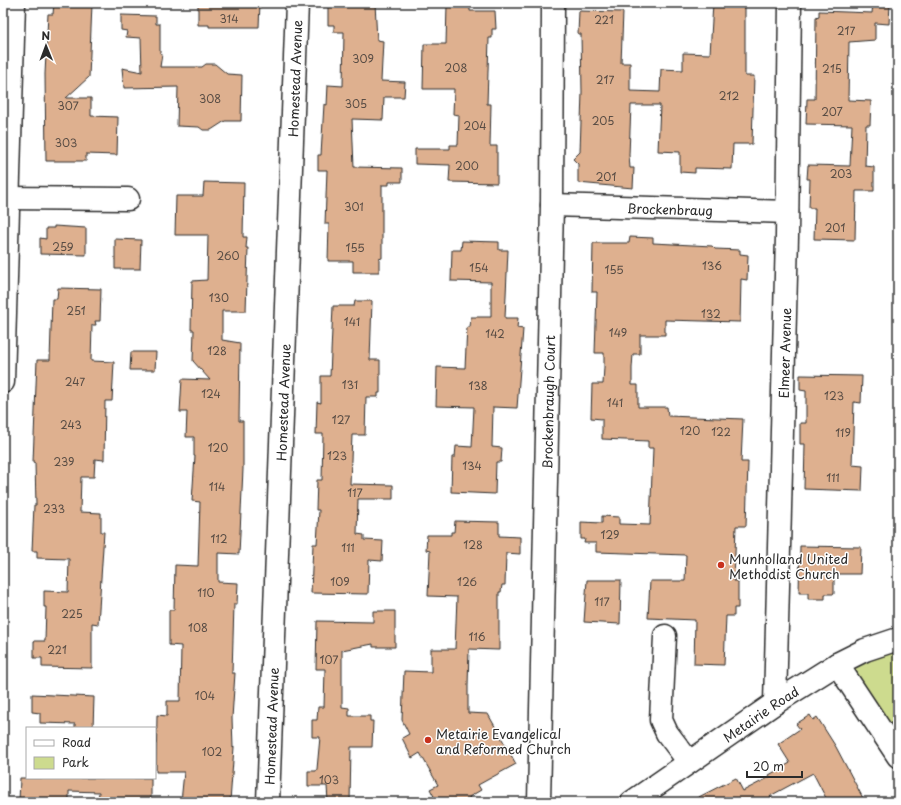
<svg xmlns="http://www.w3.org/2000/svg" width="901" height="805" viewBox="0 0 901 805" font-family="'Playpen Sans',sans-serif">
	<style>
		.green { fill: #cddb8e; stroke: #7c835c }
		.building { fill: #deb08f; stroke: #2b2b2b }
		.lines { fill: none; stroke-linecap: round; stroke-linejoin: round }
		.minor-casing { stroke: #2b2b2b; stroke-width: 25 }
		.major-casing { stroke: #2b2b2b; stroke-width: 25 }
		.minor { stroke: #fff; stroke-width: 22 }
		.major { stroke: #fff; stroke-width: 22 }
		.poi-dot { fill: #c8321e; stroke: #fff; stroke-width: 1.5 }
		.labels { text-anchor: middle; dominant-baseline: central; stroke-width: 3; stroke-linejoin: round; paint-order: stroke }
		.number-label { font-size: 11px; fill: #584c44 }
		.street-label { font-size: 13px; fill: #2b2b2b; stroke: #fff }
		.poi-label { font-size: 13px; fill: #2b2b2b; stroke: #fff; text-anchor: start }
	</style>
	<rect width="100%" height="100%" fill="#fff"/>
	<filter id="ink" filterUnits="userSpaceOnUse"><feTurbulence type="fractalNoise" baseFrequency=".025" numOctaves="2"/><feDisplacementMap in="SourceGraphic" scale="8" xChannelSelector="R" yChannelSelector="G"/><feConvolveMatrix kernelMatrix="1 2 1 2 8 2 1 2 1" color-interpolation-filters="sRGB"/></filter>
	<g filter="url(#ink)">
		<polygon class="green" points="898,642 898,767 837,664"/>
		<g class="building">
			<polygon points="54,3 92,4 89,77 66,98 91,98 91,116 118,117 117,155 86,154 86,161 46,161 45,74 48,14 53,14"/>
			<polygon points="198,3 260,3 259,27 209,27 209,25 198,25"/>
			<polygon points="328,3 375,3 377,40 383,41 381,81 405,82 404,97 384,97 383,120 352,119 354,167 402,168 402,182 389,182 389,185 382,185 382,258 379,259 379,272 353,272 353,261 328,261 329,224 325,224 327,170 318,170 318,155 321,155 324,104 327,105 328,85 343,86 344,32 334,32 334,25 328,25"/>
			<polygon points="713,3 745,3 745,76 754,76 752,144 733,144 732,169 695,168 695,173 680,172 680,152 658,151 660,105 631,105 629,155 630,168 634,168 633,188 578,183 578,164 573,159 580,152 582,92 581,34 578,34 579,11 623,12 621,63 630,63 630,91 660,92 661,69 683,70 683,53 710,54"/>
			<polygon points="873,3 890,3 889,24 875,23 875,40 849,42 848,100 871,101 870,125 866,125 865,166 874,167 874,191 856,191 855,240 814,239 815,208 809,208 810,179 807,179 808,165 850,166 852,125 806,124 807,99 815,99 816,17 819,16 819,11 872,13"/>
			<polygon points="447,5 470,5 470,11 495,11 496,29 492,29 492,38 489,38 487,104 491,104 490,146 497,146 497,183 449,182 450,165 415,164 415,149 450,149 450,145 458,145 459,115 453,114 454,89 423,89 424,44 446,44"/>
			<polygon points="121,15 156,16 156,24 160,24 160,53 162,54 160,67 202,67 206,64 215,64 227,74 242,75 241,121 225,121 211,130 203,130 199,127 177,126 178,87 124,88 122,68 142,72 141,38 126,37 127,31 121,30"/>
			<polygon points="204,182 244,183 243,237 247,237 246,248 248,248 246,311 222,311 222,340 240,343 239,421 243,421 243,469 239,554 218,553 218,582 238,583 237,604 234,604 232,673 235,673 232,718 233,748 234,747 230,802 181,802 184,772 156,772 157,715 167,716 167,701 180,701 181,646 169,645 169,610 174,610 175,565 198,566 200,502 192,501 195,456 194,456 194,437 186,437 187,412 180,412 182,379 210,380 193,361 194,330 191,330 192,281 207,280 208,235 175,235 176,196 203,196"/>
			<polygon points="54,226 86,228 86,255 40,254 40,238 46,239 46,228 54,228"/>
			<polygon points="630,237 653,238 653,243 712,246 715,249 740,250 740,254 748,255 747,280 741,279 740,322 665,320 665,335 640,335 640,354 633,354 632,368 632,385 638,385 638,407 667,407 668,416 743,419 741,462 748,462 746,526 736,526 734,581 738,581 738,608 734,608 734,616 726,616 724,665 694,664 695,620 648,618 650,581 685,581 686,555 596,552 596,543 584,543 585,539 581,539 581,522 602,523 602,516 619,517 619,524 650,525 653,448 648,448 648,441 602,439 602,419 591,418 592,384 603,384 604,367 604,353 595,353 597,292 592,292 593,243 629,243"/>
			<polygon points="115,239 141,240 140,269 115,269"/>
			<polygon points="462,241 499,242 499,250 508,250 505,318 518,318 517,328 523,329 517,408 493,407 492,447 502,448 501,462 496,462 495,494 451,492 452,457 455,457 456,446 472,447 474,407 436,406 437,367 465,368 467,327 470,327 471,317 491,317 491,282 451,281 452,250 461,250"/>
			<polygon points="58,288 101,289 100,321 95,321 96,325 92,325 91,361 114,362 112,401 105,401 104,460 95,459 94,477 81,477 80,512 101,513 101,532 104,532 98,624 92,623 92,668 42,667 42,658 34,658 34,641 45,641 46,607 44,607 44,591 68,592 69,559 37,558 37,551 32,551 34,505 36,505 35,463 33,462 37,360 50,360 52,299 57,299"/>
			<polygon points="355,301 372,301 370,360 380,360 380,393 378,393 378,397 366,397 365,435 352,435 350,484 393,485 393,499 358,499 357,534 364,535 364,540 383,541 382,561 369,560 368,594 311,593 313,544 317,544 319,510 316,510 317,480 322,480 323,434 316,434 317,402 321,403 321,376 330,376 333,306 354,306"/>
			<polygon points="131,352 156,352 155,370 130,370"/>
			<polygon points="800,375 862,376 861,403 854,402 852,465 863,466 862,491 804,489 805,444 800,444 800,423 806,423 806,391 800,390"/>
			<polygon points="455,521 499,522 499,536 520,537 520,554 506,553 505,585 502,585 501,592 499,592 499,650 469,649 468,686 468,713 488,714 516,764 478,785 481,790 469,797 471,802 437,802 430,789 438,785 420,753 412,758 402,738 409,734 402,720 404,671 431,672 431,649 455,649 457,597 428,596 430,551 426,550 427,535 451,535 451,532 454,532"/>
			<polygon points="800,546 861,547 860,574 834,574 834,594 825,594 825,599 808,599 808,593 799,593"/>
			<polygon points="587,580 621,580 620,624 584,622"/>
			<polygon points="373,611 395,611 395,647 373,647 373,644 342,650 342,707 349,708 349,716 370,716 370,721 373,721 372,747 351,747 350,802 328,802 327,786 308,786 308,771 316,771 317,769 320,737 312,737 312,720 317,720 318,707 324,707 325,669 316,669 317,621 373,622"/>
			<polygon points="32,694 94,697 93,728 75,728 75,724 40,723 40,713 32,712"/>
			<polygon points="810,715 813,720 817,717 836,747 865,802 828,802 813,773 770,796 774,802 689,802 736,778 743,791 770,777 769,775 790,763 778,744 800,729 796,724"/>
			<polygon points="20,778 151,778 151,802 98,802 99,792 69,791 69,802 19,802"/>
		</g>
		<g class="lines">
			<defs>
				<g id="minor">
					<polyline points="3,198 128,199"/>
					<path id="s1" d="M552,205L787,212"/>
					<polyline points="3,382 14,3"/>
					<polyline points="665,636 661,720 667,733 689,762"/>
					<polyline points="837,664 898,756"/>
					<path id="s2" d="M775,703L787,236L790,3"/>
					<path id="s3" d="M268,802L297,3"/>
					<path id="s4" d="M539,802L552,205L553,3"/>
				</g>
				<g id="major">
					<path id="s5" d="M632,802L775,703L837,664L865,650L898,639"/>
				</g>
			</defs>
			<use href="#minor" class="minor-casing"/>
			<use href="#major" class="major-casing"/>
			<use href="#minor" class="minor"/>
			<use href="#major" class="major"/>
		</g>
	</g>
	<g class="poi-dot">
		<circle cx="721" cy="565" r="4"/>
		<circle cx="428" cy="740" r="4"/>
	</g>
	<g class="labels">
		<g class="number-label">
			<text x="229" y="18">314</text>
			<text x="604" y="19">221</text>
			<text x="846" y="30">217</text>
			<text x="363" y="58">309</text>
			<text x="456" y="67">208</text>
			<text x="832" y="68">215</text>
			<text x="605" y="79">217</text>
			<text x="729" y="95">212</text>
			<text x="210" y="98">308</text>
			<text x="356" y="103">305</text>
			<text x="68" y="105">307</text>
			<text x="832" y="111">207</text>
			<text x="603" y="120">205</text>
			<text x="475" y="125">204</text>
			<text x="66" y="142">303</text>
			<text x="467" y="165">200</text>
			<text x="841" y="173">203</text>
			<text x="606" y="176">201</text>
			<text x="354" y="206">301</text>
			<text x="835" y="227">201</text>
			<text x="63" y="246">259</text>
			<text x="355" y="247">155</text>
			<text x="228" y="255">260</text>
			<text x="712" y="265">136</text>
			<text x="479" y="267">154</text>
			<text x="614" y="269">155</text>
			<text x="219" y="297">130</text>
			<text x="76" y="310">251</text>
			<text x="711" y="313">132</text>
			<text x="352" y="321">141</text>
			<text x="618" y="332">149</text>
			<text x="495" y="333">142</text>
			<text x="217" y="350">128</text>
			<text x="75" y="381">247</text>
			<text x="350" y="384">131</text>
			<text x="478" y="385">138</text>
			<text x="211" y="393">124</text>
			<text x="834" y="395">123</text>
			<text x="615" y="402">141</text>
			<text x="341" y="419">127</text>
			<text x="71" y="424">243</text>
			<text x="690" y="430">120</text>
			<text x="721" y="431">122</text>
			<text x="843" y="432">119</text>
			<text x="218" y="447">120</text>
			<text x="337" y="455">123</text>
			<text x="64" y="461">239</text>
			<text x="472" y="465">134</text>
			<text x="833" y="477">111</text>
			<text x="217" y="486">114</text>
			<text x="355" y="492">117</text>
			<text x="54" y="508">233</text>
			<text x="610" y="534">129</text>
			<text x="219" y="538">112</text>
			<text x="473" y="544">128</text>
			<text x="348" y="547">111</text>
			<text x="340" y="581">109</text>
			<text x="467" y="581">126</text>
			<text x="206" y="592">110</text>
			<text x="602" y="601">117</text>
			<text x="72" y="613">225</text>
			<text x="198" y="627">108</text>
			<text x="477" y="636">116</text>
			<text x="57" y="649">221</text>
			<text x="329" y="659">107</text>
			<text x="205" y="695">104</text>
			<text x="212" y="751">102</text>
			<text x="329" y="779">103</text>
		</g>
		<g class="street-label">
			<text stroke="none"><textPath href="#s3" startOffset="724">Homestead Avenue</textPath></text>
			<text stroke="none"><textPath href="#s1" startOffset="118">Brockenbraug</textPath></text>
			<text stroke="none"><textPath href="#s2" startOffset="350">Elmeer Avenue</textPath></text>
			<text stroke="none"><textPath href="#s3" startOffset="400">Homestead Avenue</textPath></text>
			<text stroke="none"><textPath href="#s4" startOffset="400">Brockenbraugh Court</textPath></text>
			<text stroke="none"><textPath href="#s5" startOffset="156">Metairie Road</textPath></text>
			<text stroke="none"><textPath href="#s3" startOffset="76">Homestead Avenue</textPath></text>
		</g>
		<g class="poi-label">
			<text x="729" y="558">Munholland United<tspan x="729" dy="15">Methodist Church</tspan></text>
			<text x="436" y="733">Metairie Evangelical<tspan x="436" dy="15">and Reformed Church</tspan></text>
		</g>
	</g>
	<rect width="901" height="805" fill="none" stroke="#fff" stroke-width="16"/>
	<rect x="8" y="8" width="885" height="789" fill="none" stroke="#2b2b2b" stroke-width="1.5" filter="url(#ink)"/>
	<rect x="26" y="727" width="130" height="52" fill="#ffffff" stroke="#aaaaaa"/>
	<rect x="34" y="740" width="20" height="6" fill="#ffffff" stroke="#aaaaaa"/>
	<text x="62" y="747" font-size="12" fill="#2b2b2b">Road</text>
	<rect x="34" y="757" width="20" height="12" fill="#cddb8e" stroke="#aaaaaa"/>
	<text x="62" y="767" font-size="12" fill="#2b2b2b">Park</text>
	<g transform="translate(46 46) rotate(359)" stroke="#ffffff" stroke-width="3" paint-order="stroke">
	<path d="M0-3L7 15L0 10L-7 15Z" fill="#2b2b2b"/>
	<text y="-6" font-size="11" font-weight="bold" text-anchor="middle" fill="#2b2b2b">N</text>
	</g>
	<path d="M747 771v6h55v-6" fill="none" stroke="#2b2b2b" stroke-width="2"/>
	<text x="753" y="771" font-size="12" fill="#2b2b2b" stroke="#ffffff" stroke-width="3" paint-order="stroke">20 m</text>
</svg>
